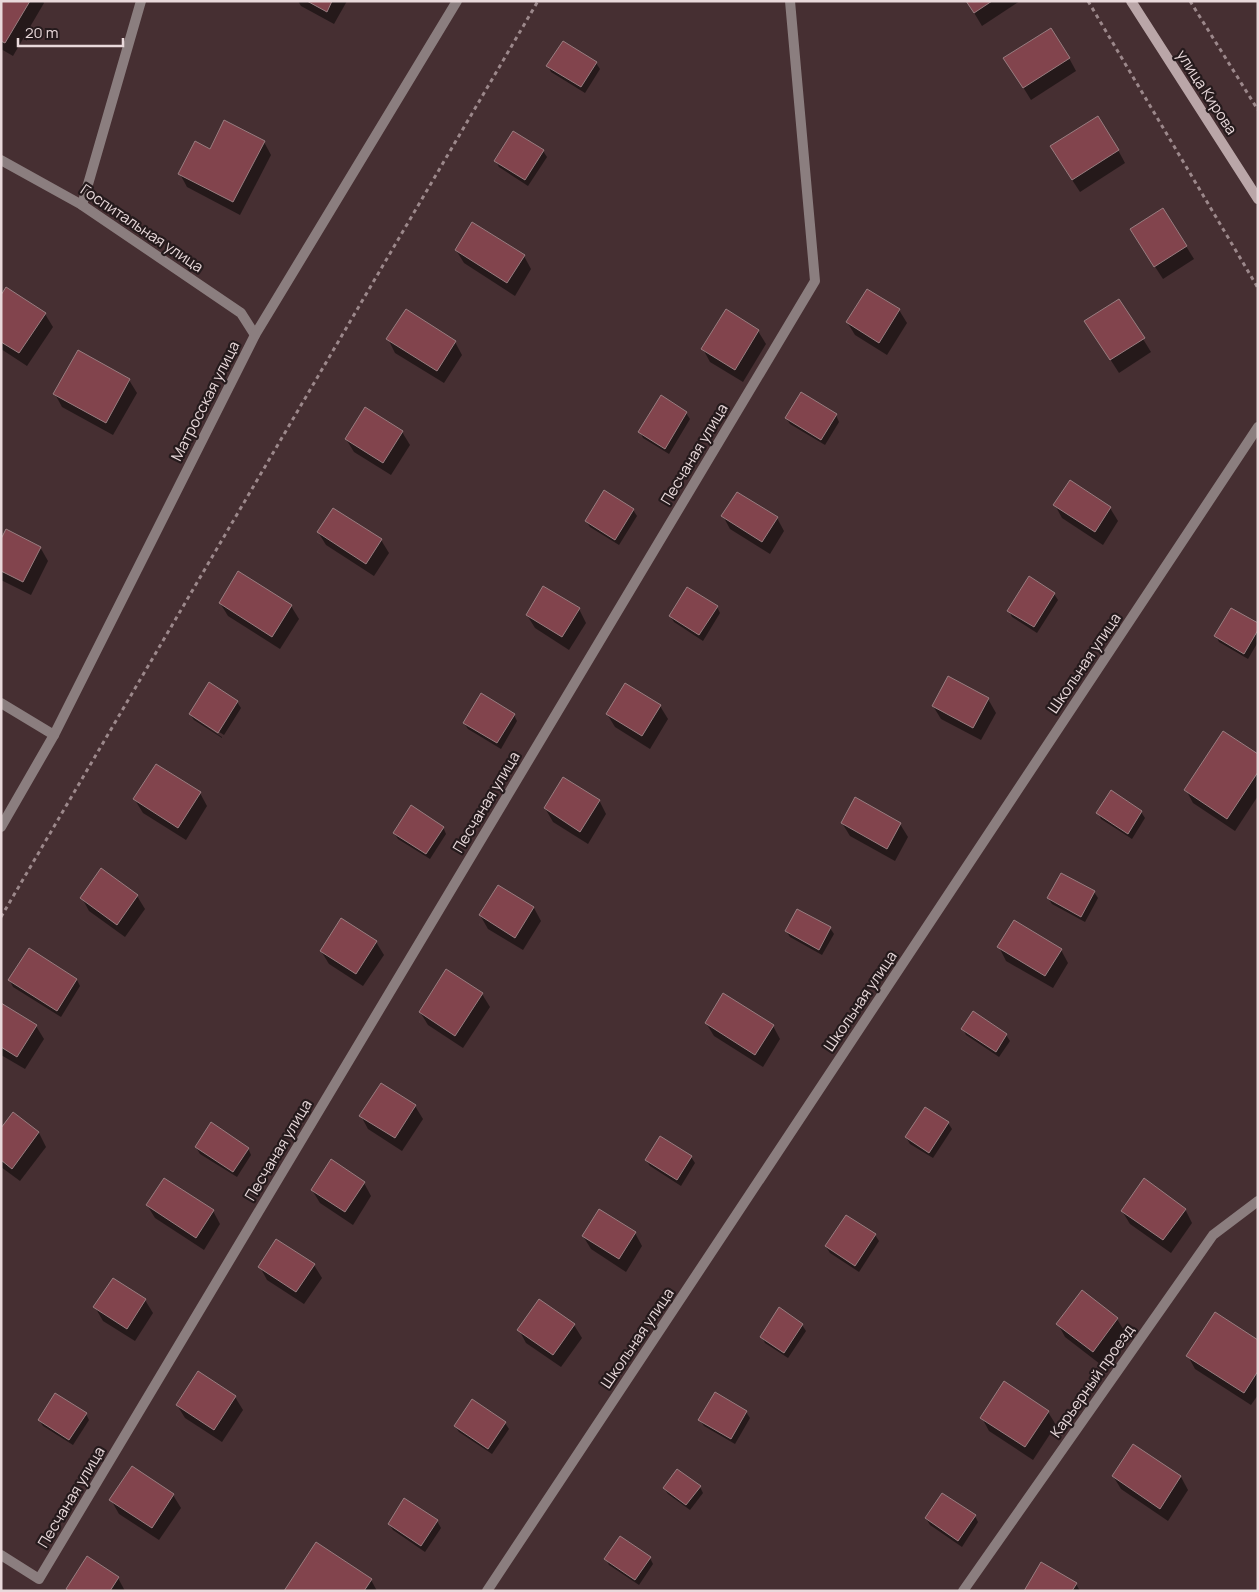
<svg xmlns="http://www.w3.org/2000/svg" width="1259" height="1592" viewBox="0 0 1259 1592" font-family="Manrope,sans-serif">
	<style>
		.shadow { fill: #0007 }
		.building { fill: #82444d; stroke: #997d80 }
		.lines { fill: none; stroke-linecap: round; stroke-linejoin: round }
		.path { stroke: #9c888b; stroke-width: 3; stroke-dasharray: 4 4; stroke-linecap: butt }
		.street { stroke: #8b7e7f; stroke-width: 10 }
		.secondary { stroke: #baa6a8; stroke-width: 10 }
		.labels { text-anchor: middle; dominant-baseline: central; stroke-width: 4.5; stroke-linejoin: round; paint-order: stroke }
		.street-label { font-size: 15px; fill: #e9d9db; stroke: #251a1c }
	</style>
	<rect width="100%" height="100%" fill="#462f32"/>
	<g class="shadow">
		<polygon points="1,1 43,1 44,3 13,56 1,49"/>
		<polygon points="298,1 347,1 334,24 301,6"/>
		<polygon points="967,1 1020,1 982,26"/>
		<polygon points="1069,58 1076,71 1031,100 1013,71"/>
		<polygon points="596,63 600,69 585,93 551,72 548,66"/>
		<polygon points="264,142 271,155 240,215 187,187 180,174 210,151"/>
		<polygon points="1118,150 1125,163 1080,192 1059,160"/>
		<polygon points="543,151 547,157 528,186 499,167 496,161"/>
		<polygon points="1163,209 1194,259 1163,279 1139,242"/>
		<polygon points="456,250 524,256 531,269 515,296 464,263"/>
		<polygon points="1,298 45,314 53,327 27,366 1,349"/>
		<polygon points="1119,300 1151,352 1119,373 1094,334"/>
		<polygon points="899,310 907,323 887,355 855,335 847,322"/>
		<polygon points="726,311 758,331 766,344 743,382 710,362 703,349"/>
		<polygon points="388,339 455,342 462,355 444,383 395,353"/>
		<polygon points="129,380 137,393 113,435 62,407 55,394"/>
		<polygon points="686,413 690,419 669,454 643,438 640,432"/>
		<polygon points="836,415 839,422 825,445 790,424 786,418"/>
		<polygon points="402,432 410,445 391,475 354,452 346,439"/>
		<polygon points="1070,481 1110,508 1118,521 1103,545 1062,518 1055,505"/>
		<polygon points="633,510 637,516 619,545 590,527 586,521"/>
		<polygon points="723,516 777,518 784,531 770,554 730,529"/>
		<polygon points="318,532 381,540 389,553 374,576 326,545"/>
		<polygon points="1,542 40,547 48,561 31,595 1,580"/>
		<polygon points="1054,594 1058,600 1037,633 1012,617 1009,611"/>
		<polygon points="220,603 291,606 299,619 280,649 228,616"/>
		<polygon points="717,607 720,613 703,641 674,622 670,616"/>
		<polygon points="579,609 586,623 569,650 535,628 527,615"/>
		<polygon points="1258,625 1258,642 1248,659 1219,642 1216,636"/>
		<polygon points="988,699 996,713 981,740 941,719 933,706"/>
		<polygon points="237,702 241,708 224,735 194,716 194,718 222,737 222,738 194,720 190,714"/>
		<polygon points="660,706 668,719 650,749 615,727 607,714"/>
		<polygon points="514,715 517,721 501,749 468,729 464,723"/>
		<polygon points="1258,755 1258,796 1235,831 1193,803 1186,790"/>
		<polygon points="200,793 207,806 186,840 143,813 135,800"/>
		<polygon points="599,800 606,814 588,844 553,822 545,808"/>
		<polygon points="1141,812 1145,818 1132,839 1101,819 1098,813"/>
		<polygon points="842,823 900,824 908,837 895,861 850,836"/>
		<polygon points="443,827 446,834 430,859 398,839 394,833"/>
		<polygon points="498,886 534,908 541,921 523,950 488,929 480,915"/>
		<polygon points="1094,892 1098,898 1085,922 1052,904 1048,898"/>
		<polygon points="137,896 145,909 125,937 89,911 82,898"/>
		<polygon points="830,928 834,934 822,955 790,937 786,931"/>
		<polygon points="376,942 384,955 363,986 329,964 321,951"/>
		<polygon points="999,947 1061,950 1068,963 1053,988 1006,961"/>
		<polygon points="77,980 80,986 61,1017 13,987 10,981"/>
		<polygon points="482,994 490,1007 463,1048 428,1025 420,1012"/>
		<polygon points="1,1004 36,1026 44,1039 25,1069 1,1055"/>
		<polygon points="974,1013 1006,1035 1010,1041 999,1057 966,1035 963,1029"/>
		<polygon points="706,1023 773,1026 780,1039 763,1067 714,1036"/>
		<polygon points="381,1084 415,1106 423,1119 402,1151 368,1129 361,1116"/>
		<polygon points="925,1108 948,1123 952,1129 933,1158 910,1144 906,1137"/>
		<polygon points="13,1114 39,1133 46,1147 20,1181 1,1167 1,1130"/>
		<polygon points="196,1147 248,1148 251,1155 237,1177 200,1154"/>
		<polygon points="691,1157 695,1163 681,1186 650,1166 646,1160"/>
		<polygon points="364,1183 371,1196 353,1225 320,1203 312,1190"/>
		<polygon points="147,1205 213,1211 220,1224 204,1250 155,1218"/>
		<polygon points="1185,1209 1192,1223 1171,1253 1130,1224 1122,1211"/>
		<polygon points="635,1233 642,1246 626,1272 591,1249 583,1236"/>
		<polygon points="875,1235 879,1241 859,1272 830,1253 826,1247"/>
		<polygon points="314,1265 322,1278 304,1304 267,1280 260,1267"/>
		<polygon points="113,1279 145,1300 153,1313 135,1341 103,1321 95,1307"/>
		<polygon points="1082,1292 1117,1319 1125,1332 1100,1364 1065,1337 1058,1324"/>
		<polygon points="574,1325 582,1338 561,1367 526,1343 519,1330"/>
		<polygon points="802,1325 806,1331 788,1358 765,1343 762,1337"/>
		<polygon points="1258,1341 1258,1395 1251,1405 1195,1369 1188,1356"/>
		<polygon points="235,1397 243,1410 222,1442 185,1418 177,1405"/>
		<polygon points="746,1412 750,1418 735,1444 704,1426 700,1420"/>
		<polygon points="1048,1412 1056,1425 1033,1460 989,1431 982,1418"/>
		<polygon points="86,1414 89,1420 73,1445 43,1426 39,1420"/>
		<polygon points="505,1423 509,1429 492,1454 459,1432 455,1426"/>
		<polygon points="1134,1446 1181,1477 1188,1490 1168,1521 1121,1489 1113,1476"/>
		<polygon points="700,1487 703,1493 690,1510 668,1494 664,1488"/>
		<polygon points="173,1495 181,1508 159,1540 119,1514 111,1500"/>
		<polygon points="405,1500 437,1521 441,1528 425,1552 393,1530 389,1524"/>
		<polygon points="975,1516 978,1522 962,1547 930,1525 926,1518"/>
		<polygon points="650,1558 653,1564 639,1585 609,1565 606,1559"/>
		<polygon points="118,1578 125,1591 69,1591"/>
		<polygon points="371,1580 377,1591 286,1591"/>
		<polygon points="1076,1584 1080,1591 1025,1591"/>
	</g>
	<g class="building">
		<polygon points="1,1 30,1 5,43 1,41"/>
		<polygon points="307,1 332,1 327,12"/>
		<polygon points="966,1 992,1 974,13"/>
		<polygon points="1051,28 1070,58 1023,88 1003,58"/>
		<polygon points="563,41 597,62 581,87 546,66"/>
		<polygon points="1098,116 1119,150 1072,180 1050,146"/>
		<polygon points="224,120 265,141 233,202 178,174 195,141 210,149"/>
		<polygon points="513,131 544,150 525,180 494,161"/>
		<polygon points="1163,208 1187,246 1154,267 1130,229"/>
		<polygon points="472,222 525,255 507,283 455,250"/>
		<polygon points="6,287 46,313 19,353 1,342 1,295"/>
		<polygon points="867,289 900,309 879,343 846,322"/>
		<polygon points="1119,299 1145,338 1110,360 1084,321"/>
		<polygon points="406,309 456,341 437,371 386,339"/>
		<polygon points="726,309 759,330 735,370 701,349"/>
		<polygon points="78,350 130,379 106,423 53,394"/>
		<polygon points="801,392 837,414 821,440 785,418"/>
		<polygon points="661,395 687,412 665,449 638,432"/>
		<polygon points="365,407 403,431 383,463 345,439"/>
		<polygon points="1070,480 1111,507 1095,532 1053,505"/>
		<polygon points="604,490 634,509 615,540 585,521"/>
		<polygon points="737,492 778,517 762,542 721,516"/>
		<polygon points="333,508 382,539 366,564 317,532"/>
		<polygon points="6,529 41,547 23,582 1,571 1,539"/>
		<polygon points="238,571 292,605 272,637 219,603"/>
		<polygon points="1029,576 1055,593 1034,627 1007,611"/>
		<polygon points="543,586 580,608 562,637 526,615"/>
		<polygon points="687,587 718,606 699,635 669,616"/>
		<polygon points="1231,608 1258,623 1258,630 1244,654 1214,636"/>
		<polygon points="948,676 989,698 973,728 932,706"/>
		<polygon points="209,682 238,701 218,733 189,714"/>
		<polygon points="625,683 661,705 642,736 606,714"/>
		<polygon points="481,693 515,714 497,743 463,723"/>
		<polygon points="1223,731 1258,754 1258,772 1227,819 1184,790"/>
		<polygon points="156,764 201,792 178,828 133,799"/>
		<polygon points="563,777 600,800 580,832 544,808"/>
		<polygon points="1111,790 1142,811 1128,834 1096,813"/>
		<polygon points="855,797 901,823 887,849 841,823"/>
		<polygon points="411,805 444,827 426,854 393,833"/>
		<polygon points="101,868 138,895 117,925 80,898"/>
		<polygon points="1061,873 1095,891 1081,917 1047,898"/>
		<polygon points="498,885 534,907 515,938 479,915"/>
		<polygon points="797,909 831,927 819,950 785,931"/>
		<polygon points="341,918 377,941 356,974 320,951"/>
		<polygon points="1014,920 1062,949 1045,976 997,947"/>
		<polygon points="29,948 77,979 57,1011 8,980"/>
		<polygon points="446,969 483,993 455,1036 419,1012"/>
		<polygon points="723,993 774,1025 755,1055 705,1023"/>
		<polygon points="1,1003 37,1025 17,1057 1,1047"/>
		<polygon points="973,1011 1007,1034 996,1052 961,1029"/>
		<polygon points="381,1083 416,1105 395,1138 359,1116"/>
		<polygon points="925,1107 949,1122 929,1153 905,1137"/>
		<polygon points="13,1112 39,1132 12,1169 1,1160 1,1128"/>
		<polygon points="211,1122 249,1148 233,1172 195,1147"/>
		<polygon points="660,1136 692,1156 677,1180 645,1160"/>
		<polygon points="331,1159 365,1182 345,1212 311,1190"/>
		<polygon points="164,1178 214,1210 196,1238 146,1205"/>
		<polygon points="1144,1178 1186,1209 1163,1240 1121,1211"/>
		<polygon points="599,1209 636,1232 619,1259 582,1236"/>
		<polygon points="846,1215 876,1234 855,1266 825,1246"/>
		<polygon points="276,1239 315,1264 296,1292 258,1267"/>
		<polygon points="113,1278 146,1299 127,1329 93,1307"/>
		<polygon points="1082,1290 1118,1318 1093,1352 1056,1324"/>
		<polygon points="539,1299 575,1324 553,1355 517,1330"/>
		<polygon points="779,1307 803,1324 784,1353 760,1337"/>
		<polygon points="1215,1312 1258,1340 1258,1371 1244,1393 1186,1356"/>
		<polygon points="198,1371 236,1396 214,1430 176,1405"/>
		<polygon points="1004,1381 1049,1411 1025,1447 980,1418"/>
		<polygon points="715,1392 747,1411 731,1439 698,1420"/>
		<polygon points="55,1393 87,1413 69,1440 38,1420"/>
		<polygon points="472,1399 506,1422 488,1449 454,1426"/>
		<polygon points="1133,1444 1181,1476 1160,1509 1112,1476"/>
		<polygon points="132,1466 174,1494 152,1528 109,1500"/>
		<polygon points="677,1469 701,1486 686,1505 663,1488"/>
		<polygon points="942,1493 976,1515 958,1541 925,1518"/>
		<polygon points="404,1498 438,1520 421,1546 388,1524"/>
		<polygon points="620,1536 651,1557 635,1580 604,1559"/>
		<polygon points="316,1542 372,1579 364,1591 284,1591"/>
		<polygon points="87,1556 119,1577 110,1591 69,1591 66,1589"/>
		<polygon points="1041,1562 1077,1583 1072,1591 1024,1591"/>
	</g>
	<g class="lines">
		<g class="path">
			<polyline points="1088,1 1258,288"/>
			<polyline points="1190,1 1258,110"/>
			<polyline points="1,917 538,1"/>
		</g>
		<g class="street">
			<polyline points="1,160 82,205 241,313 255,335"/>
			<polyline points="82,205 141,1"/>
			<polyline points="1,703 54,735"/>
			<polyline points="1,827 54,735 255,335 457,1"/>
			<polyline points="1,1555 39,1579 815,281 790,1"/>
			<polyline points="487,1591 1258,427"/>
			<polyline points="963,1591 1213,1235 1258,1201"/>
		</g>
		<polyline class="secondary" points="1131,1 1258,199"/>
	</g>
	<g class="labels">
		<g class="street-label">
			<text transform="translate(1207 92) rotate(57)">улица Кирова</text>
			<text transform="translate(142 228) rotate(34)">Госпитальная улица</text>
			<text transform="translate(205 401) rotate(-63)">Матросская улица</text>
			<text transform="translate(694 454) rotate(-59)">Песчаная улица</text>
			<text transform="translate(1084 663) rotate(-56)">Школьная улица</text>
			<text transform="translate(486 802) rotate(-59)">Песчаная улица</text>
			<text transform="translate(860 1001) rotate(-56)">Школьная улица</text>
			<text transform="translate(278 1150) rotate(-59)">Песчаная улица</text>
			<text transform="translate(637 1338) rotate(-56)">Школьная улица</text>
			<text transform="translate(1092 1381) rotate(-55)">Карьерный проезд</text>
			<text transform="translate(71 1497) rotate(-59)">Песчаная улица</text>
		</g>
	</g>
	<rect width="1259" height="1592" fill="none" stroke="#e9d9db" stroke-width="5"/>
	<path d="M18 38v8h105v-8" fill="none" stroke="#e9d9db" stroke-width="2.5"/>
	<text x="25" y="38" font-size="15" fill="#e9d9db" stroke="#251a1c" stroke-width="4" paint-order="stroke">20 m</text>
</svg>
